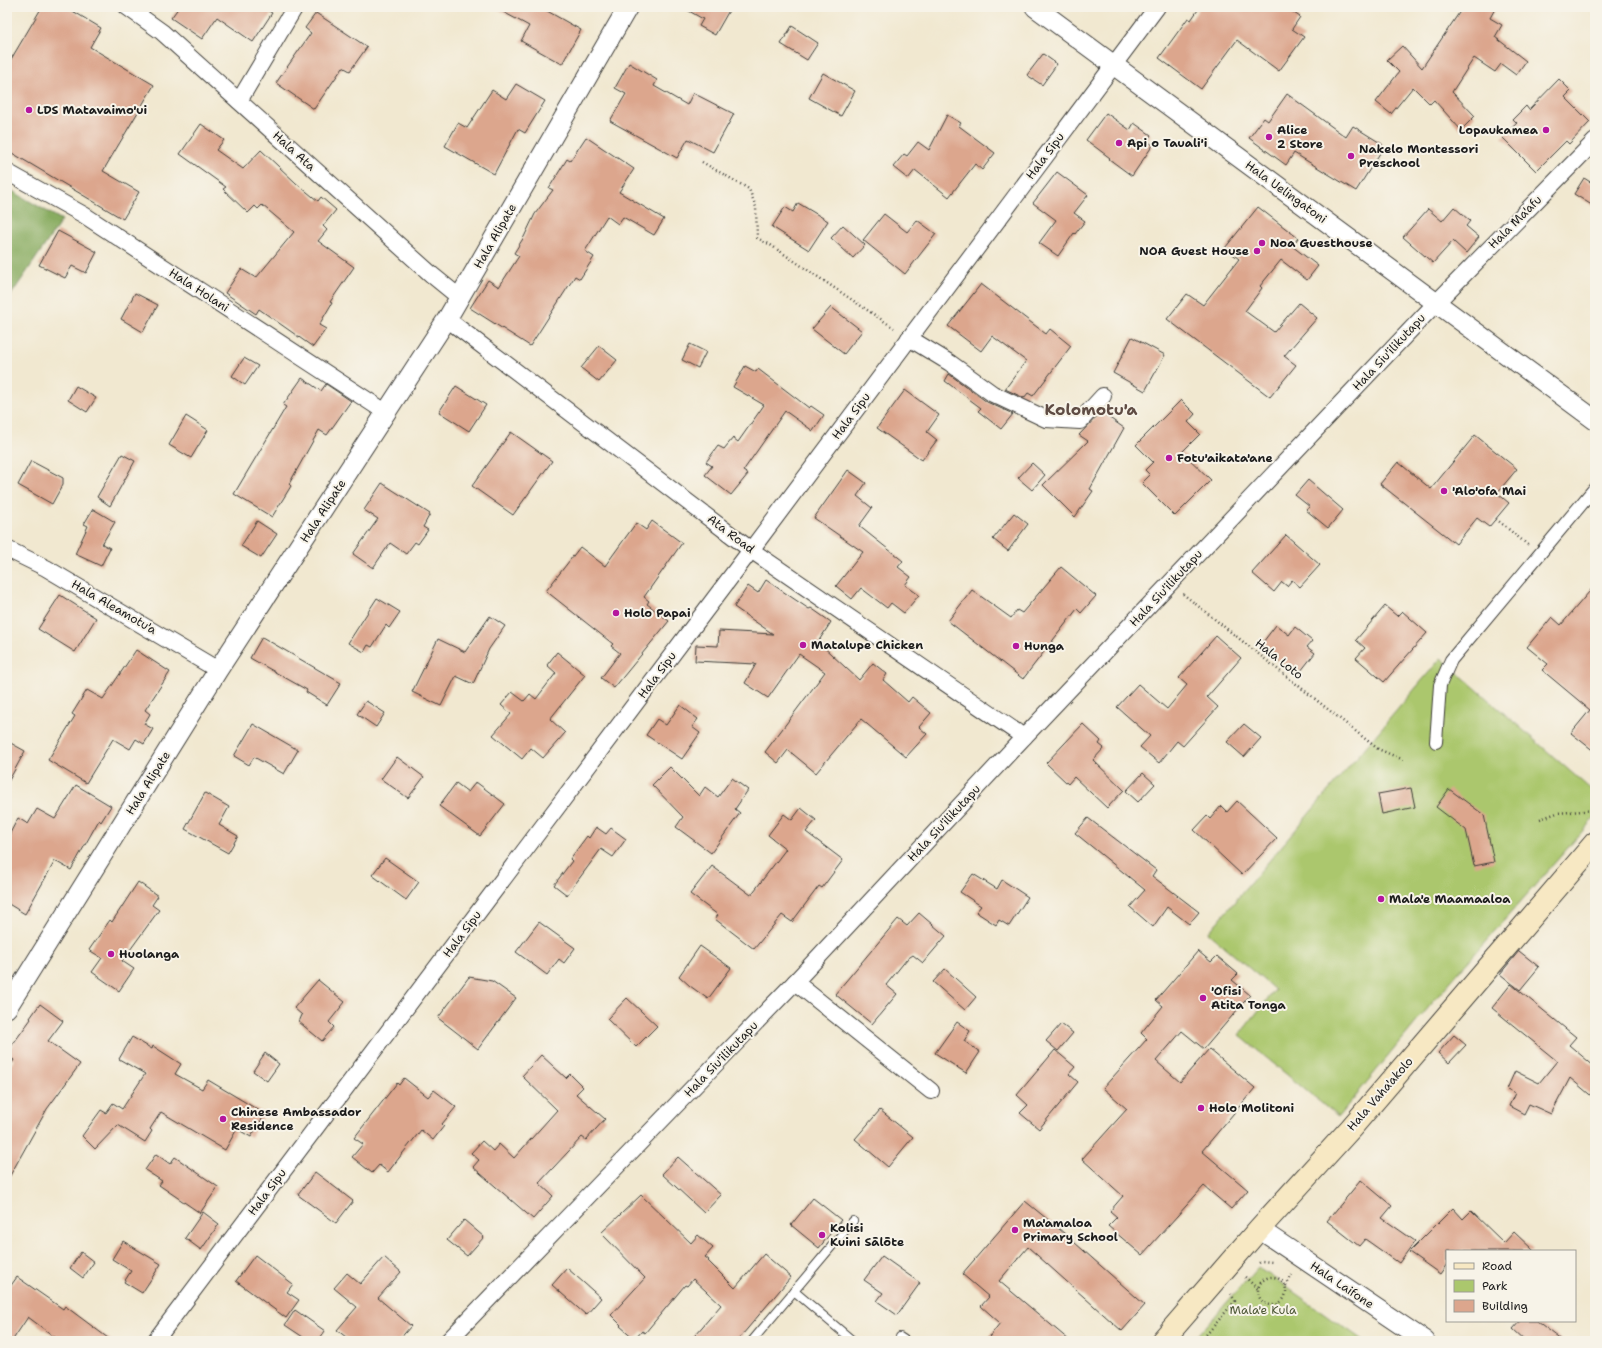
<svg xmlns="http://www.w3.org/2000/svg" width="1602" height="1348" viewBox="0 0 1602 1348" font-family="'Shantell Sans',sans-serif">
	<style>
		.green { fill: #abc76d; stroke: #647244 }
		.forest { fill: #88ac60; stroke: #52643e }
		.building { fill: #dca68d }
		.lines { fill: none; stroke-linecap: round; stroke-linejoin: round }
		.service-casing { stroke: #3c3b37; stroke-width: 10 }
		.pedestrian-casing { stroke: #3c3b37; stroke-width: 14 }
		.minor-casing { stroke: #3c3b37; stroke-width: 18 }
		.tertiary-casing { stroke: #3c3b37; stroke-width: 21 }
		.secondary-casing { stroke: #3c3b37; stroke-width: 24 }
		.path { stroke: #3c3b37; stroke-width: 2.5; stroke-dasharray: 1 3; stroke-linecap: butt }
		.service { stroke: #fff; stroke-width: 8 }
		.pedestrian { stroke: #fff; stroke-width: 12 }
		.minor { stroke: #fff; stroke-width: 16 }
		.tertiary { stroke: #fff; stroke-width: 19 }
		.secondary { stroke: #f7e8c3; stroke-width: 22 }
		.poi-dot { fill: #b5179e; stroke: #f7f3e8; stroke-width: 1.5 }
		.labels { text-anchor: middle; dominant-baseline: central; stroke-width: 4; stroke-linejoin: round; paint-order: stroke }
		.poi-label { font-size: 12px; font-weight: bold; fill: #1c1c1c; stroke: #f7f3e8; text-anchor: start }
		.street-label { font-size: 12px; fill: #1c1c1c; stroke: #f7f3e8 }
		.park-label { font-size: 12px; fill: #4e5838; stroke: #f7f3e8 }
		.district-label { font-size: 16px; font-weight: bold; fill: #5f4c44; stroke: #f7f3e8 }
	</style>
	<rect width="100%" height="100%" fill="#f7f3e8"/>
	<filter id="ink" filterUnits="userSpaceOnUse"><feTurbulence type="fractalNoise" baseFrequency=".025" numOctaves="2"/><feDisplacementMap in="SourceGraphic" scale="8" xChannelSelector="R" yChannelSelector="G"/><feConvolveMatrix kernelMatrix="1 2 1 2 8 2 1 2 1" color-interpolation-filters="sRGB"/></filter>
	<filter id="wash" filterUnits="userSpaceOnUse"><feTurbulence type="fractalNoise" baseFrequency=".012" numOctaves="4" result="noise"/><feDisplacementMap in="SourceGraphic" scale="16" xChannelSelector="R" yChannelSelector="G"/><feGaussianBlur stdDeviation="0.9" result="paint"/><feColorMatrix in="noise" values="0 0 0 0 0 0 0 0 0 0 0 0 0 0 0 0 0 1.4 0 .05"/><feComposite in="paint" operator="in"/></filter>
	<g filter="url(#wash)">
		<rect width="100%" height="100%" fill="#f1e8d0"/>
		<g class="green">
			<polygon points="1441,658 1595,793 1595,817 1443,990 1338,1117 1239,1035 1275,990 1208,933"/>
			<polygon points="1258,1267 1364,1341 1193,1341"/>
		</g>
		<polygon class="forest" points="7,188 62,220 7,301"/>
		<g id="blocks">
			<g class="building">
				<polygon points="42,7 66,7 101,28 90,47 154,85 103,171 139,192 123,219 7,150 7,66"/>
				<polygon points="179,7 262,7 272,13 253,42 217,17 202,39 171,18"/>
				<polygon points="494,7 540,7 581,30 562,64 521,41 529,26"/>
				<polygon points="682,7 731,7 715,35 699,26 703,19"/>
				<polygon points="1200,7 1285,7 1300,17 1292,29 1304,37 1279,71 1237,40 1201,89 1159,58 1188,18 1191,20"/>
				<polygon points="1463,7 1496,7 1490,18 1502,25 1495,37 1526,61 1516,75 1501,64 1495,72 1474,58 1452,92 1475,116 1461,130 1434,100 1430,104 1413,87 1391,114 1376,102 1399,72 1387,60 1402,46 1422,68"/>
				<polygon points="316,13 367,47 350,71 343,67 314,109 276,83 311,33 305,28"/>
				<polygon points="792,26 818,43 807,60 781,44"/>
				<polygon points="1043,54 1057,64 1042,85 1027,75"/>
				<polygon points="629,63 657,80 654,86 687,105 693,93 734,114 713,152 688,139 677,158 610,121 626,94 615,88"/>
				<polygon points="823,73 855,91 841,116 809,98"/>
				<polygon points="1559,79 1571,91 1565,97 1590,122 1569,144 1566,141 1536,171 1502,137 1517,123 1513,119 1526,106 1529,110"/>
				<polygon points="516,84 545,101 525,133 518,129 494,174 445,146 458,123 467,128 492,90 506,99"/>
				<polygon points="1287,94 1346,137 1353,126 1382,144 1382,150 1356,191 1294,153 1286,165 1249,138 1264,118 1268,121"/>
				<polygon points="1106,113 1130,130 1134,123 1151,135 1147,141 1153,145 1132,176 1109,159 1110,158 1086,140"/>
				<polygon points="947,115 961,123 959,126 995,153 982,170 975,164 949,197 915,170 908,179 893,167 904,154 907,156 918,142 929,150"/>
				<polygon points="201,124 224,140 216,150 243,169 261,150 296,183 318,201 321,197 336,210 323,226 327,230 318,241 354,267 330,302 332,303 319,325 326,329 313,347 259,309 256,314 225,293 241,269 256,278 294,232 262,205 258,209 255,206 248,213 223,189 226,187 180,154"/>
				<polygon points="586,137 634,169 619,192 664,219 654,235 623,217 618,224 607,216 585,251 594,257 580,279 575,276 530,346 470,308 488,280 499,287 519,256 514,253 524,237 535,214 553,190 549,188 567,159 570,161"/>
				<polygon points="1057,172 1088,195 1074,213 1085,221 1075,234 1074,233 1058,256 1039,243 1056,220 1033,203"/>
				<polygon points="1584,178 1595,185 1595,207 1574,194"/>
				<polygon points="798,203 828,221 809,250 772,227 785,207 793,212"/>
				<polygon points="1258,207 1298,238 1292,246 1318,266 1307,280 1281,260 1260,286 1262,288 1245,311 1274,332 1299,303 1317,318 1284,356 1296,365 1270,397 1167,319 1187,294 1203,305 1239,259 1225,248"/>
				<polygon points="1454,207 1470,221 1466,226 1479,237 1466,253 1453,241 1433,263 1403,237 1428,209 1442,221"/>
				<polygon points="884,214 907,232 917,220 936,234 905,274 863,240"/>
				<polygon points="843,225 865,245 853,258 831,238"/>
				<polygon points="58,231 97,252 86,273 72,266 65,278 39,265"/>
				<polygon points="981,284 1046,334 1050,329 1071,346 1033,396 1028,393 1024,398 1005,389 1026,361 992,336 981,351 948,326"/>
				<polygon points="135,293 158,305 143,332 121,319"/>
				<polygon points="831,307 862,331 844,354 812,329"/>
				<polygon points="1132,337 1165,355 1145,391 1113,373"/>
				<polygon points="690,344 706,352 698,368 682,360"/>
				<polygon points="599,346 617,360 599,382 581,368"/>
				<polygon points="244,358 258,366 245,385 232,376"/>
				<polygon points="745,366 756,372 758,369 809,408 811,406 824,415 813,431 785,411 743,471 748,474 731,495 705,475 712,466 706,462 718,446 724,449 733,438 738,442 764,405 733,387"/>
				<polygon points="949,374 987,402 1013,414 1001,429 978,411 981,408 945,381"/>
				<polygon points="302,378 321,391 326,384 351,401 327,435 319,430 289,484 291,486 272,517 234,494 286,407 283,405"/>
				<polygon points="76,386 96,398 87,412 68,400"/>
				<polygon points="456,386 486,405 469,431 439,412"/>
				<polygon points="905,390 939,415 927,432 937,440 922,460 877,428"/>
				<polygon points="1181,400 1195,414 1188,422 1200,434 1182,452 1211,480 1175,516 1142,483 1150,475 1145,470 1153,462 1136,445"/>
				<polygon points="1101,412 1124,428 1090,489 1093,491 1075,517 1043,485 1088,441 1079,435"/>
				<polygon points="186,416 208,430 191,458 169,445"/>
				<polygon points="511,432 552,461 513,515 472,486"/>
				<polygon points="1475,435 1517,469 1497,493 1509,503 1489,527 1477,518 1456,544 1380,484 1398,462 1431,489"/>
				<polygon points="122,454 135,461 110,506 97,497"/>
				<polygon points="31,461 63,478 63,484 52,504 18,485"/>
				<polygon points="1032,463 1045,475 1032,490 1018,478"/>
				<polygon points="848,470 866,483 857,496 872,508 859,526 903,561 898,567 911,577 905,585 919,595 904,613 891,603 887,608 861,588 852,599 836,586 863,552 814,518"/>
				<polygon points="1308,480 1343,510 1328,528 1306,510 1310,507 1295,495"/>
				<polygon points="382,483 430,514 423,527 428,530 418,544 415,542 406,554 390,543 373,568 353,554 378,519 364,510"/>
				<polygon points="93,509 115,522 102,544 110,548 101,566 75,554 88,526 84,524"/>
				<polygon points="1014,513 1028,524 1008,551 993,539"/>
				<polygon points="257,521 277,534 261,558 241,546"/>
				<polygon points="652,521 682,543 644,597 649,601 647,604 669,621 614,688 601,678 620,653 611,646 613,644 546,591 580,547 605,566 636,523 646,530"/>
				<polygon points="1286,535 1320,565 1300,587 1292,580 1287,586 1282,582 1274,592 1252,573"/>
				<polygon points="1061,567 1096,596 1081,613 1077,609 1023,679 948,621 972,590 1011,618 1017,610 1022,613"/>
				<polygon points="766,580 809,609 811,608 831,622 818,642 859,680 873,663 887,674 883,680 908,702 912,697 931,713 919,727 927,734 906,757 861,719 816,773 788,750 778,763 765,752 825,672 799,654 768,698 745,683 756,664 695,661 696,645 718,646 719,631 773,634 734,607 748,586 758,593"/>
				<polygon points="1595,585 1595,752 1571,733 1590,710 1542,670 1548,664 1527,647 1552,617 1561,625"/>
				<polygon points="60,595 96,618 75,652 38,629"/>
				<polygon points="377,598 400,612 389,628 386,625 372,647 368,645 364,652 348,643"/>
				<polygon points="1385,606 1397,616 1402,611 1427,633 1384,682 1356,658 1365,648 1356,640"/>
				<polygon points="490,616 505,626 489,649 473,684 456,676 441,706 412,692 438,639 465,652"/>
				<polygon points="1276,625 1289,635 1295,627 1312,641 1307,647 1315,653 1297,676 1260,646"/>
				<polygon points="1216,636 1241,658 1207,697 1218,707 1183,746 1177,741 1159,763 1140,747 1150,736 1117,707 1138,684 1167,709 1187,685 1179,678"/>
				<polygon points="262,637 341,683 327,705 306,692 307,690 250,658"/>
				<polygon points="136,650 170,672 145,710 150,714 144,724 153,729 144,744 136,739 130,749 113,739 86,783 48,760 75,716 72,714 87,690 103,699"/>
				<polygon points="557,652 585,675 550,719 565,733 543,758 531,748 522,759 493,735 511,714 501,705 512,692 524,701 530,694 536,699 556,673 547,665"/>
				<polygon points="366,701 385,713 376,727 357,714"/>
				<polygon points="680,705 698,719 692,727 700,733 682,759 646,735 657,719 666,725"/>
				<polygon points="253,724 298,750 284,774 254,757 249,765 234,756"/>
				<polygon points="1083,724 1101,741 1099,744 1104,748 1093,760 1124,790 1107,808 1074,777 1068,784 1046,763"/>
				<polygon points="1244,724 1261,738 1244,757 1227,742"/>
				<polygon points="7,741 25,751 7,784"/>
				<polygon points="397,757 424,777 408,798 381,779"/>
				<polygon points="670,767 699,796 705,787 718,797 732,778 748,790 735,809 740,813 711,853 676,827 683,817 652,785"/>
				<polygon points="1143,773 1155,784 1138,802 1126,791"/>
				<polygon points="476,782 505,804 480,836 439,806 456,783 468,792"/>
				<polygon points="76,785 111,806 101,822 99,820 71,870 55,861 25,914 7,903 7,839 18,818 28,824 37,809 55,819"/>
				<polygon points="1411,788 1415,807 1382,814 1378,794"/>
				<polygon points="1449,789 1484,815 1494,862 1474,866 1466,830 1436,807"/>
				<polygon points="205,793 229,807 219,825 238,836 228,853 185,829"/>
				<polygon points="1237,801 1277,838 1242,875 1194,830 1207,816 1210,819 1221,806 1227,812"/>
				<polygon points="801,808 816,820 806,832 843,860 822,888 819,886 792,922 782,915 754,949 715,919 718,915 690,894 712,866 751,895 786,849 768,835 784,814 792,820"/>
				<polygon points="1088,818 1156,870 1152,876 1199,912 1189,924 1167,907 1153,927 1130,907 1145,890 1075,833"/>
				<polygon points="596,827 606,834 611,828 626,839 613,857 601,849 567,895 554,885 572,861 570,859 587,836 589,838"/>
				<polygon points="385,858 419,882 406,900 372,875"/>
				<polygon points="973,874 997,889 1002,880 1028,897 1009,926 999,920 996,925 976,912 981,906 960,892"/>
				<polygon points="138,882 158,896 152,905 159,910 122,961 134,969 119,991 92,972 102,958 89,950 110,920 112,922"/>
				<polygon points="919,913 946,936 923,963 913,955 907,959 886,985 897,994 872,1024 835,994 898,919 907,926"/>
				<polygon points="539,922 575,948 564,963 559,959 547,975 516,952"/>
				<polygon points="700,946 731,968 708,999 690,986 679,976"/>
				<polygon points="1198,951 1211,962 1217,956 1238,974 1232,980 1250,995 1204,1049 1182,1031 1156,1061 1180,1082 1209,1049 1255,1088 1202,1151 1248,1190 1231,1209 1204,1186 1142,1255 1108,1226 1117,1217 1110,1211 1123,1196 1082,1159 1127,1109 1103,1088 1147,1039 1141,1033 1163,1006 1156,1000"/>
				<polygon points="1519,951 1539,967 1520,990 1500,974"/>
				<polygon points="945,969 976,997 965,1010 933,982"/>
				<polygon points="469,977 492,981 516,998 478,1049 438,1018"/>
				<polygon points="318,980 345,1002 329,1022 334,1027 322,1041 299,1022 302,1015 294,1008"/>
				<polygon points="1511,984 1576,1037 1569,1045 1595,1067 1595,1099 1570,1078 1551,1114 1529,1104 1524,1114 1509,1106 1515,1093 1507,1089 1515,1071 1539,1083 1557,1061 1492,1008"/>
				<polygon points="627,998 657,1026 636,1047 607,1019"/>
				<polygon points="40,1004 63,1021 48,1041 80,1064 47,1109 7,1181 7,1070 14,1060 7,1055 7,1052 31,1019 30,1018"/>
				<polygon points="957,1022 970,1031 964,1041 980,1052 966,1073 935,1053"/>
				<polygon points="1061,1024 1073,1033 1058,1051 1046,1041"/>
				<polygon points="1454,1035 1466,1045 1449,1063 1438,1053"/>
				<polygon points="132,1037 152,1049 153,1046 181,1064 175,1074 202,1089 208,1080 265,1114 251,1137 237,1129 225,1150 161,1112 150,1129 152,1131 145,1142 118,1125 95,1149 82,1136 101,1110 106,1113 113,1103 122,1109 145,1074 119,1059"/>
				<polygon points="1055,1050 1075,1067 1069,1074 1078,1082 1039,1129 1020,1113 1028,1105 1017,1095"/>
				<polygon points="265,1053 279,1064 267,1081 253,1071"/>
				<polygon points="541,1055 566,1078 570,1074 583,1087 576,1094 605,1119 586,1140 582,1137 539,1183 553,1196 533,1219 473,1167 479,1160 471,1153 482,1141 493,1151 499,1144 514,1158 557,1110 522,1076"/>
				<polygon points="404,1078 428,1097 434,1090 456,1107 442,1124 444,1126 433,1140 421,1130 388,1172 379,1165 372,1173 352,1157 363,1144 354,1138 397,1083 399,1085"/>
				<polygon points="880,1110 913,1137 888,1167 855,1139"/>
				<polygon points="156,1154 170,1164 175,1157 218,1187 200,1213 159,1185 162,1181 145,1170"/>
				<polygon points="678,1157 721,1195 704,1213 662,1174"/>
				<polygon points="315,1172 353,1201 336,1223 298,1195"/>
				<polygon points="1361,1180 1392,1206 1382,1218 1415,1241 1399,1263 1365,1239 1359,1246 1327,1221"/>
				<polygon points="641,1195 691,1243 698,1235 713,1248 705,1257 709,1260 708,1261 735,1288 764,1254 791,1277 737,1341 690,1341 721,1305 693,1279 687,1286 685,1285 645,1333 642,1331 635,1339 620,1326 621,1325 611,1315 645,1278 601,1233"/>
				<polygon points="813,1198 841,1220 819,1248 791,1225"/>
				<polygon points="1025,1201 1057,1227 1145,1305 1122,1331 1028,1247 999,1281 1070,1341 986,1341 1000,1323 981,1306 989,1297 962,1274"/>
				<polygon points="1453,1208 1463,1219 1471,1211 1504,1243 1514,1232 1534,1251 1447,1251 1447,1264 1440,1274 1409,1252"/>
				<polygon points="203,1212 219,1224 201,1250 185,1238"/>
				<polygon points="464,1220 484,1237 467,1256 447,1240"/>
				<polygon points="123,1241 161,1264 142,1293 124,1282 131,1271 112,1259"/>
				<polygon points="81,1252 94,1262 83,1278 70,1268"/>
				<polygon points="255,1255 293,1284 287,1292 299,1300 286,1318 236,1281"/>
				<polygon points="882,1256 920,1283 897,1315 877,1301 883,1293 864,1280"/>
				<polygon points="384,1257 401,1272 378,1298 411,1326 398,1341 351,1341 337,1330 357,1307 334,1288 347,1273 360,1284"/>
				<polygon points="567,1268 601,1298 586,1315 552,1285"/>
				<polygon points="17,1277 63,1309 65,1306 112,1341 60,1341 28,1317 12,1341 7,1341 7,1291"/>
				<polygon points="295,1310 325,1331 318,1341 309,1341 285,1325"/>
				<polygon points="1520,1321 1537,1321 1563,1341 1526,1341 1513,1329"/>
			</g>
		</g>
	</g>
	<g filter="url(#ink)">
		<use href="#blocks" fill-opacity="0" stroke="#3c3b37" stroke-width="1"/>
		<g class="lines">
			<defs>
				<g id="service">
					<polyline points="794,1291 853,1341"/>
					<polyline points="900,1337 906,1341"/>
					<polyline points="752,1341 853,1221"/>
				</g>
				<polyline id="pedestrian" points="1436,742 1440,685 1451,660 1595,488"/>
				<g id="minor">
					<polyline points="127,7 162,32 432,275 459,297"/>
					<polyline points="239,101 295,7"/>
					<polyline points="7,172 84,215 387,413"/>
					<polyline points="447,319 751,550 1024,737"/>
					<polyline points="909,338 950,363 993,394 1046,419 1080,421 1103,396"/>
					<polyline points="7,549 46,568 218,670"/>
					<polyline points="795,982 931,1091"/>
					<polyline points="155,1341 751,550 1157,7"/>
					<polyline points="448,1341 795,982 1024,737 1436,303 1595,141"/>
				</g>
				<g id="tertiary">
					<polyline points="1035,7 1595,420"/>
					<polyline points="7,1008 218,670 447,319 628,7"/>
					<polyline points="1259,1229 1425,1341"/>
				</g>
				<polyline id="secondary" points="1162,1341 1259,1229 1351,1128 1595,843"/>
			</defs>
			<use href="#service" class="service-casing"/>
			<use href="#pedestrian" class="pedestrian-casing"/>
			<use href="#minor" class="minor-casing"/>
			<use href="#tertiary" class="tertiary-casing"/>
			<use href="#secondary" class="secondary-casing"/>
			<g class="path">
				<polyline points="702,162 749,189 756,207 757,238 769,244 894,328"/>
				<polyline points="1496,519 1528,545"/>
				<polyline points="1183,594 1378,749 1406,761"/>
				<polyline points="1540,819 1557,813 1595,810"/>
				<polyline points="1259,1263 1262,1261 1272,1262"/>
				<circle cx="1272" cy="1291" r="14"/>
				<polyline points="1245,1277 1258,1289"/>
				<polyline points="1286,1286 1292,1275"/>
				<polyline points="1201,1341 1235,1301 1231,1294"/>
			</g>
			<use href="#service" class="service"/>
			<use href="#pedestrian" class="pedestrian"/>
			<use href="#minor" class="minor"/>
			<use href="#tertiary" class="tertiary"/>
			<use href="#secondary" class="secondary"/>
		</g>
	</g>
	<g class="poi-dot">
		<circle cx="29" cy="110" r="4"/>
		<circle cx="1546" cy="130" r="4"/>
		<circle cx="1269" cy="137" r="4"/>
		<circle cx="1119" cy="143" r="4"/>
		<circle cx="1351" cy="156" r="4"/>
		<circle cx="1262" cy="243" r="4"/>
		<circle cx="1257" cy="251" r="4"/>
		<circle cx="1169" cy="458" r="4"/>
		<circle cx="1444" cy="491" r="4"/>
		<circle cx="616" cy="613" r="4"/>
		<circle cx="803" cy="645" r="4"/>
		<circle cx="1016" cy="646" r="4"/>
		<circle cx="1381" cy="899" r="4"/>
		<circle cx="111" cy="954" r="4"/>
		<circle cx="1203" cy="998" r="4"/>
		<circle cx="1201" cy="1108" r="4"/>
		<circle cx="223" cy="1119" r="4"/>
		<circle cx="1015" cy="1230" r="4"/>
		<circle cx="822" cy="1235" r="4"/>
	</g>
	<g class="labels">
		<g class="poi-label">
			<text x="37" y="110">LDS Matavaimo'ui</text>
			<text x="1277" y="130">Alice<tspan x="1277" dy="14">2 Store</tspan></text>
			<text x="1538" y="130" text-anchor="end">Lopaukamea</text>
			<text x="1127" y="143">Api o Tauali'i</text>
			<text x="1359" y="149">Nakelo Montessori<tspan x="1359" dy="14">Preschool</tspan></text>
			<text x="1270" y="243">Noa Guesthouse</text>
			<text x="1249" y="251" text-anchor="end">NOA Guest House</text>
			<text x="1177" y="458">Fotu'aikata'ane</text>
			<text x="1452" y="491">'Alo'ofa Mai</text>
			<text x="624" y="613">Holo Papai</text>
			<text x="811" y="645">Matalupe Chicken</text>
			<text x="1024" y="646">Hunga</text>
			<text x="1389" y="899">Mala'e Maamaaloa</text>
			<text x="119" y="954">Huolanga</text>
			<text x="1211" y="991">'Ofisi<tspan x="1211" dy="14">Atita Tonga</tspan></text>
			<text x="1209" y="1108">Holo Molitoni</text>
			<text x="231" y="1112">Chinese Ambassador<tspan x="231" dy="14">Residence</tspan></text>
			<text x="1023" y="1223">Ma'amaloa<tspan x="1023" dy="14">Primary School</tspan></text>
			<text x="830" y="1228">Kolisi<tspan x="830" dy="14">Kuini Sālōte</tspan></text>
		</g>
		<g class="street-label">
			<text transform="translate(294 151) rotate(42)">Hala Ata</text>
			<text transform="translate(1045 156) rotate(-53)">Hala Sipu</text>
			<text transform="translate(1286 192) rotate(36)">Hala Uelingatoni</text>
			<text transform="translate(1515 222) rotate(-45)">Hala Ma'afu</text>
			<text transform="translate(495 236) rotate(-60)">Hala Alipate</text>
			<text transform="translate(199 290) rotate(33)">Hala Holani</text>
			<text transform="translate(1389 352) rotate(-47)">Hala Siu'ilikutapu</text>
			<text transform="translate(851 416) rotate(-53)">Hala Sipu</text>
			<text transform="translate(323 511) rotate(-57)">Hala Alipate</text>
			<text transform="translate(731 534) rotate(37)">Ata Road</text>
			<text transform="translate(1166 588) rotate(-47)">Hala Siu'ilikutapu</text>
			<text transform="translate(114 607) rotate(30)">Hala Aleamotu'a</text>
			<text transform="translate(1279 659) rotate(38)">Hala Loto</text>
			<text transform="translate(657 675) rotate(-53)">Hala Sipu</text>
			<text transform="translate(148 783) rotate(-58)">Hala Alipate</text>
			<text transform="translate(944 823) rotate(-47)">Hala Siu'ilikutapu</text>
			<text transform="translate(462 934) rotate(-53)">Hala Sipu</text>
			<text transform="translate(721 1059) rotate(-46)">Hala Siu'ilikutapu</text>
			<text transform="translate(1380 1094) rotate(-49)">Hala Vaha'akolo</text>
			<text transform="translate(267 1192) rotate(-53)">Hala Sipu</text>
			<text transform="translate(1342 1285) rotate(34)">Hala Laifone</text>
		</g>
		<g class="park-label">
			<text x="1263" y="1310">Mala'e Kula</text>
		</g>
		<g class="district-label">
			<text x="1091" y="409">Kolomotu'a</text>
		</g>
	</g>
	<rect width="1602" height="1348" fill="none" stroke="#f7f3e8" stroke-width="24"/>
	<rect x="1446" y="1250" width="130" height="72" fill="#f7f3e8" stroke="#9f9d96"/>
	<rect x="1454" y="1263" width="20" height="6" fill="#f7e8c3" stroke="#9f9d96"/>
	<text x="1482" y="1270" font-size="12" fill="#1c1c1c">Road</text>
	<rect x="1454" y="1280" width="20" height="12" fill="#abc76d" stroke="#9f9d96"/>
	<text x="1482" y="1290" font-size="12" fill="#1c1c1c">Park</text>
	<rect x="1454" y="1300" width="20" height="12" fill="#dca68d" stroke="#9f9d96"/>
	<text x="1482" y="1310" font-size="12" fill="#1c1c1c">Building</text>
</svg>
